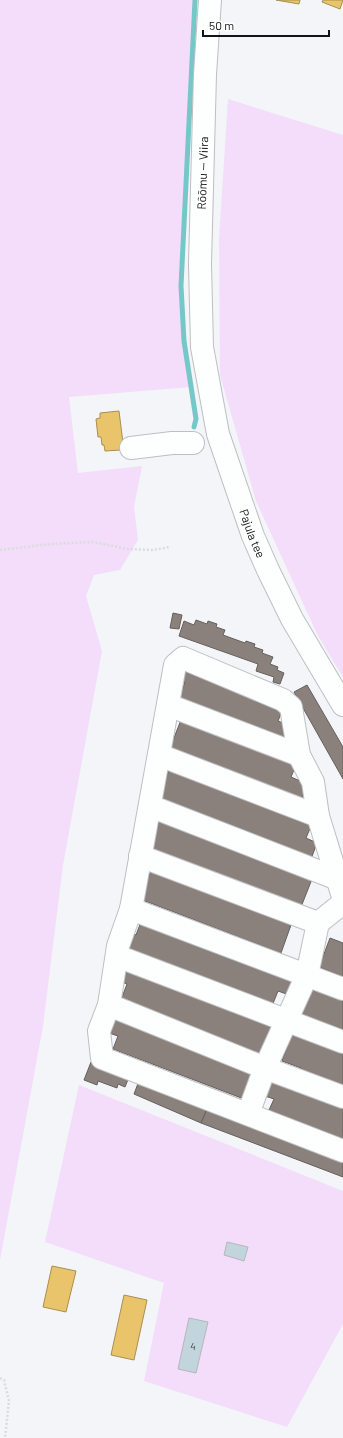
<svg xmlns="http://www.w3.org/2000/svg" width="343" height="1438" viewBox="0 0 343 1438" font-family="Barlow,sans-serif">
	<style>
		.green { fill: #f3ddfa }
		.homes { fill: #e9c46a; stroke: #a88f51 }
		.industry { fill: #8a817c; stroke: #66605d }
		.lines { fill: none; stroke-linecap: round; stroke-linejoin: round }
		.stream { stroke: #76c8c8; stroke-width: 5 }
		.building { fill: #c2d5dd; stroke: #b5b7b9 }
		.minor-casing { stroke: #bebfc2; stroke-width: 24 }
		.path { stroke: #dbdcdd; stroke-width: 2.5; stroke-dasharray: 2 2; stroke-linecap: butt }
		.minor { stroke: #fdfefe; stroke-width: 22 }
		.labels { text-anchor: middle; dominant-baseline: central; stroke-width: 4; stroke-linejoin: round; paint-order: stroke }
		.number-label { font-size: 10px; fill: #3e4448 }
		.street-label { font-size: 12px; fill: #121316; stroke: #fff }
	</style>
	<rect width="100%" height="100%" fill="#f3f5f8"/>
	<g class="green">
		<polygon points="0,0 195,0 181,286 184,341 191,387 69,397 78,473 142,466 134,507 138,540 120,570 94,575 86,596 102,651 63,865 43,1026 0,1260"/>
		<polygon points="228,99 343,135 343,677 318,636 256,501 220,375 219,239"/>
		<polygon points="79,1085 343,1191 343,1324 287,1427 144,1381 164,1283 45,1242"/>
	</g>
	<g class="homes">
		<polygon points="276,0 300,0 299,4"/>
		<polygon points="323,0 343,0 340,9 322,2"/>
		<polygon points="119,411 123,443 121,443 121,450 105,451 104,445 102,445 101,437 98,437 96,419 100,418 100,413"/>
		<polygon points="52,1266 76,1271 66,1312 43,1307"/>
		<polygon points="124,1295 147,1300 134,1360 111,1355"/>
	</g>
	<g class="industry">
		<polygon points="173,613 182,615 179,629 170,628"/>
		<polygon points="196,620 207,624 208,621 217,624 216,627 225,630 223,635 245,643 246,641 255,644 254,647 263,650 262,653 273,657 270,664 278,667 277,670 284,673 280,684 273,682 274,677 256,671 258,664 179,636 184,621 194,625"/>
		<polygon points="183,667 284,706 278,721 288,725 283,738 179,698 185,682 178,680"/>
		<polygon points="307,685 343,747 343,779 294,692"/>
		<polygon points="181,720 296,765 291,777 307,784 301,800 170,748"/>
		<polygon points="169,770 311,826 306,838 317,843 311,859 158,799"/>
		<polygon points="160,820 312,879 301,907 149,848"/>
		<polygon points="151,871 291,925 281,953 140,899"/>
		<polygon points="141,922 297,983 292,996 278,991 272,1006 125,948 131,933 136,935"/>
		<polygon points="330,938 343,943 343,977 319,967"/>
		<polygon points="127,968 274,1026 262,1056 121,1000 127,984 122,982"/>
		<polygon points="312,986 343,998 343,1033 301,1016"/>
		<polygon points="112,1016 255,1071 244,1099 113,1049 118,1036 106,1032"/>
		<polygon points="292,1034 343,1053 343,1087 300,1071 301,1068 282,1061"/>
		<polygon points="91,1062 129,1077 125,1087 118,1084 117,1088 98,1081 97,1085 84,1080"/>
		<polygon points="272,1077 343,1105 343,1140 269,1110 274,1099 265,1096"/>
		<polygon points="139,1081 207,1109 201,1123 134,1094"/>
		<polygon points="207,1109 343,1160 343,1177 201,1123"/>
	</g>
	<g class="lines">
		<polyline class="stream" points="194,427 196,419 184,341 181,286 195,0"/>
	</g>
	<g class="building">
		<polygon points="227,1242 248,1247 244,1261 224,1255"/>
		<polygon points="189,1318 208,1322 196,1373 178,1369"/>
	</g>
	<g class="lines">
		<defs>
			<g id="minor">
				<path id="s1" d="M210,0L205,74L200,264L202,347L218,434L253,536L268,570L292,619L343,705"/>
				<polyline points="131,448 172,443 193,443"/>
				<polyline points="168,705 299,755"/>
				<polyline points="159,755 318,816"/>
				<polyline points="150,806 338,879"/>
				<polyline points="140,856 318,923"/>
				<polyline points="343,897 318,816 313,782 299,755 291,707 283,700 183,658 175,665 131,909 118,946 109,1005 265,1068 343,1097"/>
				<polyline points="131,909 343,989"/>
				<polyline points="117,956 343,1042"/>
				<polyline points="109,1005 99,1031 102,1058 343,1151"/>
				<polyline points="248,1114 265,1068 307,975 318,923 343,903"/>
			</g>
		</defs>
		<use href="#minor" class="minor-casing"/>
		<g class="path">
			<polyline points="0,550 51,544 93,542 128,549 153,550 170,547"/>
			<polyline points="0,1378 4,1380 9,1401 5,1438"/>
		</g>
		<use href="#minor" class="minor"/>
	</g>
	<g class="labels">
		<g class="number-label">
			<text x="193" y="1346">4</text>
		</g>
		<g class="street-label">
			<text transform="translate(202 173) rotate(-88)">Rõõmu — Viira</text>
			<text stroke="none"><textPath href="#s1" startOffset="541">Pajula tee</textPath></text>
		</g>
	</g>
	<path d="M203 30v6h126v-6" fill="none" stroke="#121316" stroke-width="2"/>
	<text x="209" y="30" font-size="12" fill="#121316" stroke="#ffffff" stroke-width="3" paint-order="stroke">50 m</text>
</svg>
